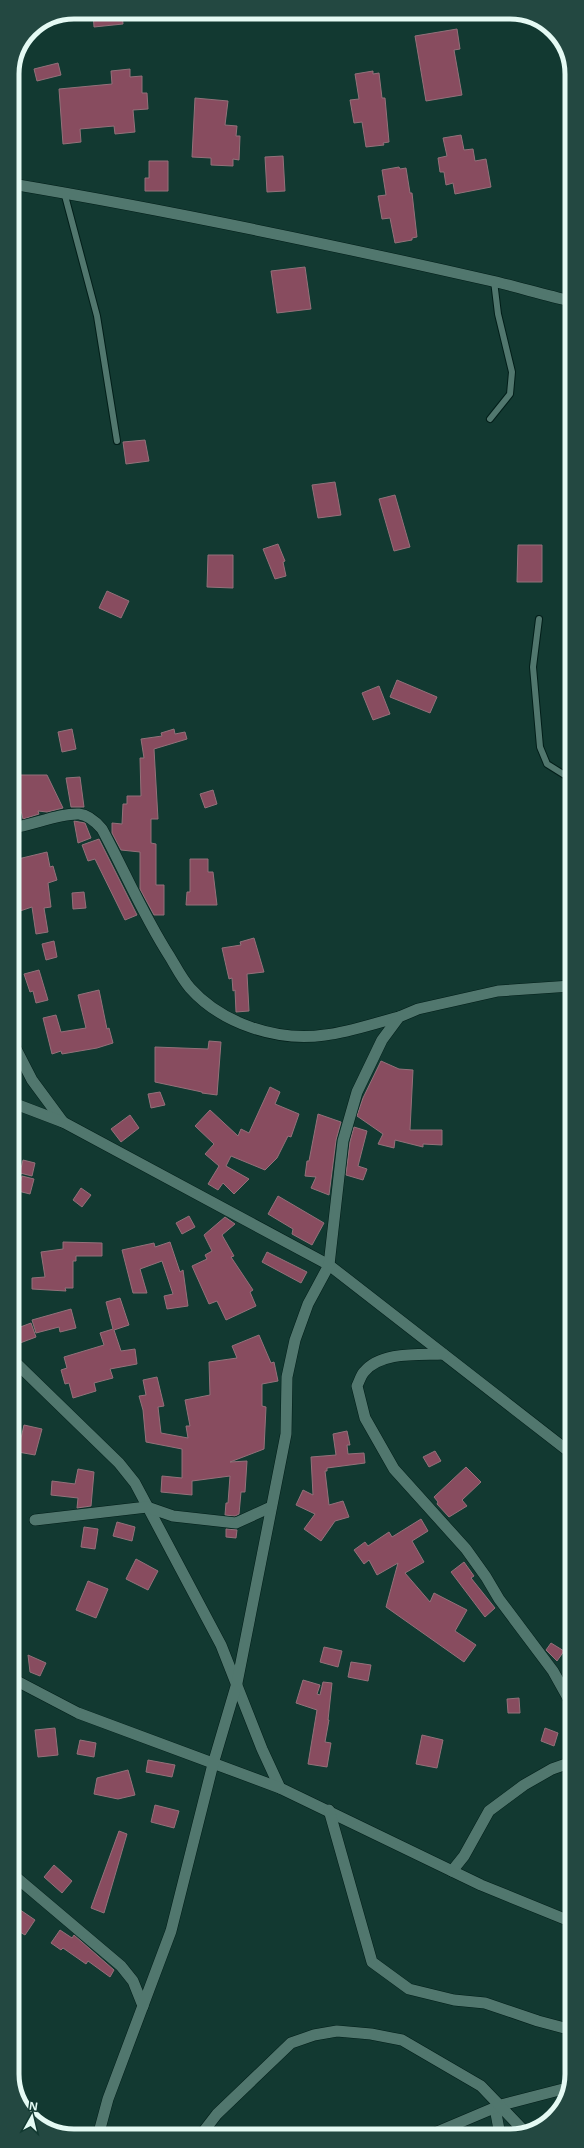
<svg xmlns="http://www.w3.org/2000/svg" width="584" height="2148" viewBox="0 0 584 2148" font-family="'Noto Sans',sans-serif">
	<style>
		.building { fill: #884c5f; stroke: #93717a }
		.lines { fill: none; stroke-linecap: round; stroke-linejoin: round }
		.service-casing { stroke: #021e19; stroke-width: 8 }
		.minor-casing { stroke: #021e19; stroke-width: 12 }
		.service { stroke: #51776e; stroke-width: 6 }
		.minor { stroke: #51776e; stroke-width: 11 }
		.rim { fill: none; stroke: #e5faf4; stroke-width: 5 }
	</style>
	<rect width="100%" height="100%" fill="#123931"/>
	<g class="building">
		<polygon points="93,12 122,12 123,24 94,27"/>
		<polygon points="457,29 460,49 454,50 462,95 426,101 415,36"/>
		<polygon points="58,63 61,75 37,81 34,69"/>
		<polygon points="130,69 130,77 142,76 142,93 147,93 148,109 133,110 135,132 115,134 114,126 80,129 81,142 63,144 59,89 112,84 111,71"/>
		<polygon points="373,71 373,74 379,73 382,98 385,98 389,142 383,143 384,145 366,147 362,122 354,123 350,100 359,99 355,74"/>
		<polygon points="195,98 228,101 225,125 237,126 236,136 240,136 239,160 233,159 233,166 211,165 211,158 192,157"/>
		<polygon points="461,135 464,150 473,149 475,161 486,159 491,187 455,194 453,183 446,185 444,172 440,172 438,158 447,156 443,138"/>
		<polygon points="283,156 285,191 267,192 265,157"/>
		<polygon points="149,161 168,161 168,191 145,191 145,178 149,178"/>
		<polygon points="399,167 400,169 406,168 410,193 412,193 417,237 412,238 412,240 395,243 390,218 382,219 378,196 386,195 382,170"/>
		<polygon points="305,267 311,309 277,313 271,271"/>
		<polygon points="145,440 149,461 126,464 123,442"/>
		<polygon points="335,482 341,515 318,518 312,485"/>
		<polygon points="395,495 410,547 394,551 379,499"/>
		<polygon points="278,544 285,561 283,562 286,576 275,579 263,549"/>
		<polygon points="518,545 542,545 542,582 517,582"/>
		<polygon points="208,555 233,555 233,588 207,587"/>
		<polygon points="107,591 129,601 121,618 99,608"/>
		<polygon points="397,680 437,697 430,713 390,697"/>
		<polygon points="379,686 390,714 373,720 362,693"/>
		<polygon points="72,729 76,749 62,752 58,732"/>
		<polygon points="174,729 175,734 185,732 187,739 154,749 158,819 151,819 151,843 156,844 156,885 164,885 164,915 154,915 140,889 140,852 121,850 112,833 112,823 122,824 123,804 127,804 127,796 141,796 140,758 144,758 141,739 162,736 161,733"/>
		<polygon points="13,775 47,775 63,808 47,812 38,811 39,814 23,819 20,806 16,806"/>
		<polygon points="80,777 84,807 71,807 66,778"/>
		<polygon points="213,790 217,804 205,808 200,794"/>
		<polygon points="74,821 85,823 91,838 78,843"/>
		<polygon points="99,839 137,915 125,920 95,859 88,861 82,845"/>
		<polygon points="47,852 50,867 53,866 57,880 48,883 51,907 44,908 48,932 36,934 32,907 20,911 12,886 12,865 19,862 18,859"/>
		<polygon points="190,859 208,859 208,872 213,872 217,905 186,905 187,892 190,892"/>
		<polygon points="84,892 86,908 73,909 72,893"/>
		<polygon points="254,938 264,972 247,974 249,1011 236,1012 235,990 233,991 232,978 229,979 222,948 241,945 240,942"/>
		<polygon points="54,941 57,957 46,960 42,944"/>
		<polygon points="39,970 48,1000 36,1003 33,991 30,992 24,974"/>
		<polygon points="99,990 107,1029 109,1028 113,1043 97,1048 62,1054 61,1051 52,1054 43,1018 56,1015 61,1032 86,1028 78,995"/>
		<polygon points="209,1041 221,1042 217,1095 202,1093 202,1092 155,1082 155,1047 208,1049"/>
		<polygon points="381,1061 399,1069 413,1070 410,1130 442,1130 442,1145 423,1144 423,1147 395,1140 394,1148 378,1144 383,1134 357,1116 363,1098"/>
		<polygon points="270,1087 280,1092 275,1104 299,1114 291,1137 288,1136 277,1158 265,1170 231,1156 226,1166 249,1179 234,1194 223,1183 218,1190 208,1184 219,1166 205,1154 214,1144 195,1126 210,1110 238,1136 241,1129 249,1133"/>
		<polygon points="160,1092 165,1105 151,1108 148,1094"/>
		<polygon points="318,1114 341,1122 336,1140 329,1195 311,1188 316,1177 305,1176 307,1161 309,1161"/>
		<polygon points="130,1115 139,1128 121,1142 111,1129"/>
		<polygon points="354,1127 367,1131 358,1166 367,1169 363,1180 346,1175 350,1142"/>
		<polygon points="23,1160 35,1163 32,1176 20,1173"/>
		<polygon points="22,1176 34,1179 30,1194 18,1191"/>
		<polygon points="81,1188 91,1195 82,1207 73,1200"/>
		<polygon points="278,1196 324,1223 312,1245 292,1234 293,1229 268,1214"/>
		<polygon points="189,1216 195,1227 182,1234 176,1223"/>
		<polygon points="225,1217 235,1224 222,1235 234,1256 231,1257 253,1290 250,1292 256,1306 226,1320 217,1301 209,1304 192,1266 207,1259 205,1255 212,1251 204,1235"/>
		<polygon points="63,1242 102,1243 102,1256 76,1256 76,1261 73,1261 73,1288 65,1288 66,1291 32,1289 32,1278 45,1277 41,1252 63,1249"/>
		<polygon points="170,1242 180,1272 183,1270 188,1306 167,1309 164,1296 173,1294 162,1261 140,1269 147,1293 133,1293 122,1250 154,1243 155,1247"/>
		<polygon points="267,1252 307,1272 301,1283 262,1262"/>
		<polygon points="120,1298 129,1325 114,1330 121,1351 135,1349 137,1364 110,1369 113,1378 94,1383 96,1391 73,1398 69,1383 65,1384 61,1370 67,1368 64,1357 104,1345 100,1333 113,1329 106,1302"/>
		<polygon points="71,1309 76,1328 60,1332 59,1327 36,1333 32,1320"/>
		<polygon points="31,1323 36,1337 20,1343 15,1329"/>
		<polygon points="259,1335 271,1363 274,1362 278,1381 262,1384 262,1406 266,1407 264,1449 230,1462 247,1461 245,1492 241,1492 239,1514 235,1516 225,1515 226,1503 228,1503 230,1476 192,1481 192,1495 161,1492 162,1476 182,1478 182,1449 146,1442 143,1410 139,1396 146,1395 143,1380 157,1377 164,1406 158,1407 161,1433 188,1438 186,1426 190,1426 185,1400 210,1395 209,1362 237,1358 232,1346"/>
		<polygon points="24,1425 42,1429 35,1455 18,1452"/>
		<polygon points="347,1431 350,1445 347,1445 348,1454 364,1453 365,1463 327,1468 327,1471 325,1471 329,1505 343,1501 349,1517 335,1521 321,1541 304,1529 315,1514 296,1505 303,1490 313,1495 311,1457 336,1455 333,1434"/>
		<polygon points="435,1451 441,1461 429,1467 423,1457"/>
		<polygon points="466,1467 481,1482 462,1500 467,1506 449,1517 437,1504 438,1502 434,1497"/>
		<polygon points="78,1469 94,1472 91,1506 77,1508 78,1498 51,1495 52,1481 75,1484"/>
		<polygon points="421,1519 428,1531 412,1541 424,1562 405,1573 430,1602 434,1593 467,1610 455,1631 476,1645 464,1662 386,1607 398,1563 377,1575 369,1560 364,1564 354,1550 365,1542 368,1546 389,1532 392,1537"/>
		<polygon points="117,1522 135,1527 132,1541 113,1536"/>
		<polygon points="84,1527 98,1529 95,1549 81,1547"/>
		<polygon points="226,1529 237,1530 236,1538 226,1537"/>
		<polygon points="136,1559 158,1571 148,1590 126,1579"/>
		<polygon points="464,1562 474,1576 471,1578 495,1608 485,1617 451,1572"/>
		<polygon points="88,1581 108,1589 96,1618 76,1610"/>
		<polygon points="551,1643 564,1651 557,1661 546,1650"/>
		<polygon points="324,1647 342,1651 338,1667 320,1662"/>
		<polygon points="28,1655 46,1663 40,1676 30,1672"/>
		<polygon points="351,1662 371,1665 368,1681 348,1677"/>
		<polygon points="303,1680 320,1685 317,1694 320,1695 323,1682 332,1683 328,1720 329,1720 325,1742 331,1743 327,1767 308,1764 317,1710 296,1703"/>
		<polygon points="519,1698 520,1713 508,1713 507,1699"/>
		<polygon points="55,1728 58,1755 38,1757 35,1730"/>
		<polygon points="545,1728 558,1733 554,1746 541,1741"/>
		<polygon points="422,1735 443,1740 437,1768 416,1764"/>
		<polygon points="80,1740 96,1743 94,1757 77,1754"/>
		<polygon points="148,1760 175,1765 172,1777 146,1772"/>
		<polygon points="128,1770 135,1795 118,1799 94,1794 97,1778"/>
		<polygon points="155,1805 179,1811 174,1828 151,1822"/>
		<polygon points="119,1831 127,1834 104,1913 91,1908"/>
		<polygon points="54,1865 72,1881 62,1893 44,1877"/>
		<polygon points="13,1905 35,1920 25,1935 13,1928"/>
		<polygon points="60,1930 72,1938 74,1935 114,1970 110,1977 88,1961 86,1964 63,1948 61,1950 51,1943"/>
	</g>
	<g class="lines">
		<defs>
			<g id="service">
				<polyline points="64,192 97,316 117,441"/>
				<polyline points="490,419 510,394 512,372 498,314 494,281"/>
				<polyline points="539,619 533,667 540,747 547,764 571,779"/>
			</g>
			<g id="minor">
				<path d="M12,184C173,211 333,245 492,281C518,287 544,295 571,301"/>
				<path d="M12,828C33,825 60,813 79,814C89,815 96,822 102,829C125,872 144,917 170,957C176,967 182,979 190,988C222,1024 278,1042 325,1035C350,1032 375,1023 399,1017"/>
				<polyline points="13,1043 32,1080 63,1122"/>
				<polyline points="13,1103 63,1122 329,1265 572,1454"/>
				<path d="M443,1354C419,1355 381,1351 364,1372C361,1375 359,1382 357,1386L365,1418L394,1469L466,1549L486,1577L499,1599L553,1671L572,1705"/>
				<polyline points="13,1360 119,1463 135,1483 221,1645 262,1749 280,1788 481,1885 572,1922"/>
				<polyline points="35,1520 147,1507 173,1516 236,1523 271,1507"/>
				<polyline points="13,1679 78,1713 280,1788"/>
				<polyline points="329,1810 372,1962 409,1989 454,2000 485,2003 538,2021 572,2030"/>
				<polyline points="452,1871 464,1856 489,1811 524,1785 552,1769 572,1762"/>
				<polyline points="13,1872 17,1878 121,1966 133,1981 143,2006"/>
				<polyline points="495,2108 500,2135"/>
				<polyline points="430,2135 501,2105 567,2088"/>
				<polyline points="98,2136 108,2099 171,1931 213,1764 237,1683 286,1434 287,1377 295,1340 308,1304 329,1265 343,1141 357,1092 382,1040 399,1017 418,1009 498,991 571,986"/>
				<polyline points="200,2136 217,2114 291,2043 314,2035 337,2031 371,2034 402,2040 481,2086 526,2133"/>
			</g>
		</defs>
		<use href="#service" class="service-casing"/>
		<use href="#minor" class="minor-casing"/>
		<use href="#service" class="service"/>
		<use href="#minor" class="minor"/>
	</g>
	<path d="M0 0H584V2148H0ZM74 19H510A55 55 0 0 1 565 74V2074A55 55 0 0 1 510 2129H74A55 55 0 0 1 19 2074V74A55 55 0 0 1 74 19Z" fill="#234841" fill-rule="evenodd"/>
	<path class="rim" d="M74 19H510A55 55 0 0 1 565 74V2074A55 55 0 0 1 510 2129H74A55 55 0 0 1 19 2074V74A55 55 0 0 1 74 19Z"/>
	<g transform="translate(32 2116) rotate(8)" stroke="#123931" stroke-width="3" paint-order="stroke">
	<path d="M0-3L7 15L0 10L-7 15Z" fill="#e5faf4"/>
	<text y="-6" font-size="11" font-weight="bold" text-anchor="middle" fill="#e5faf4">N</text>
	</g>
</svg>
